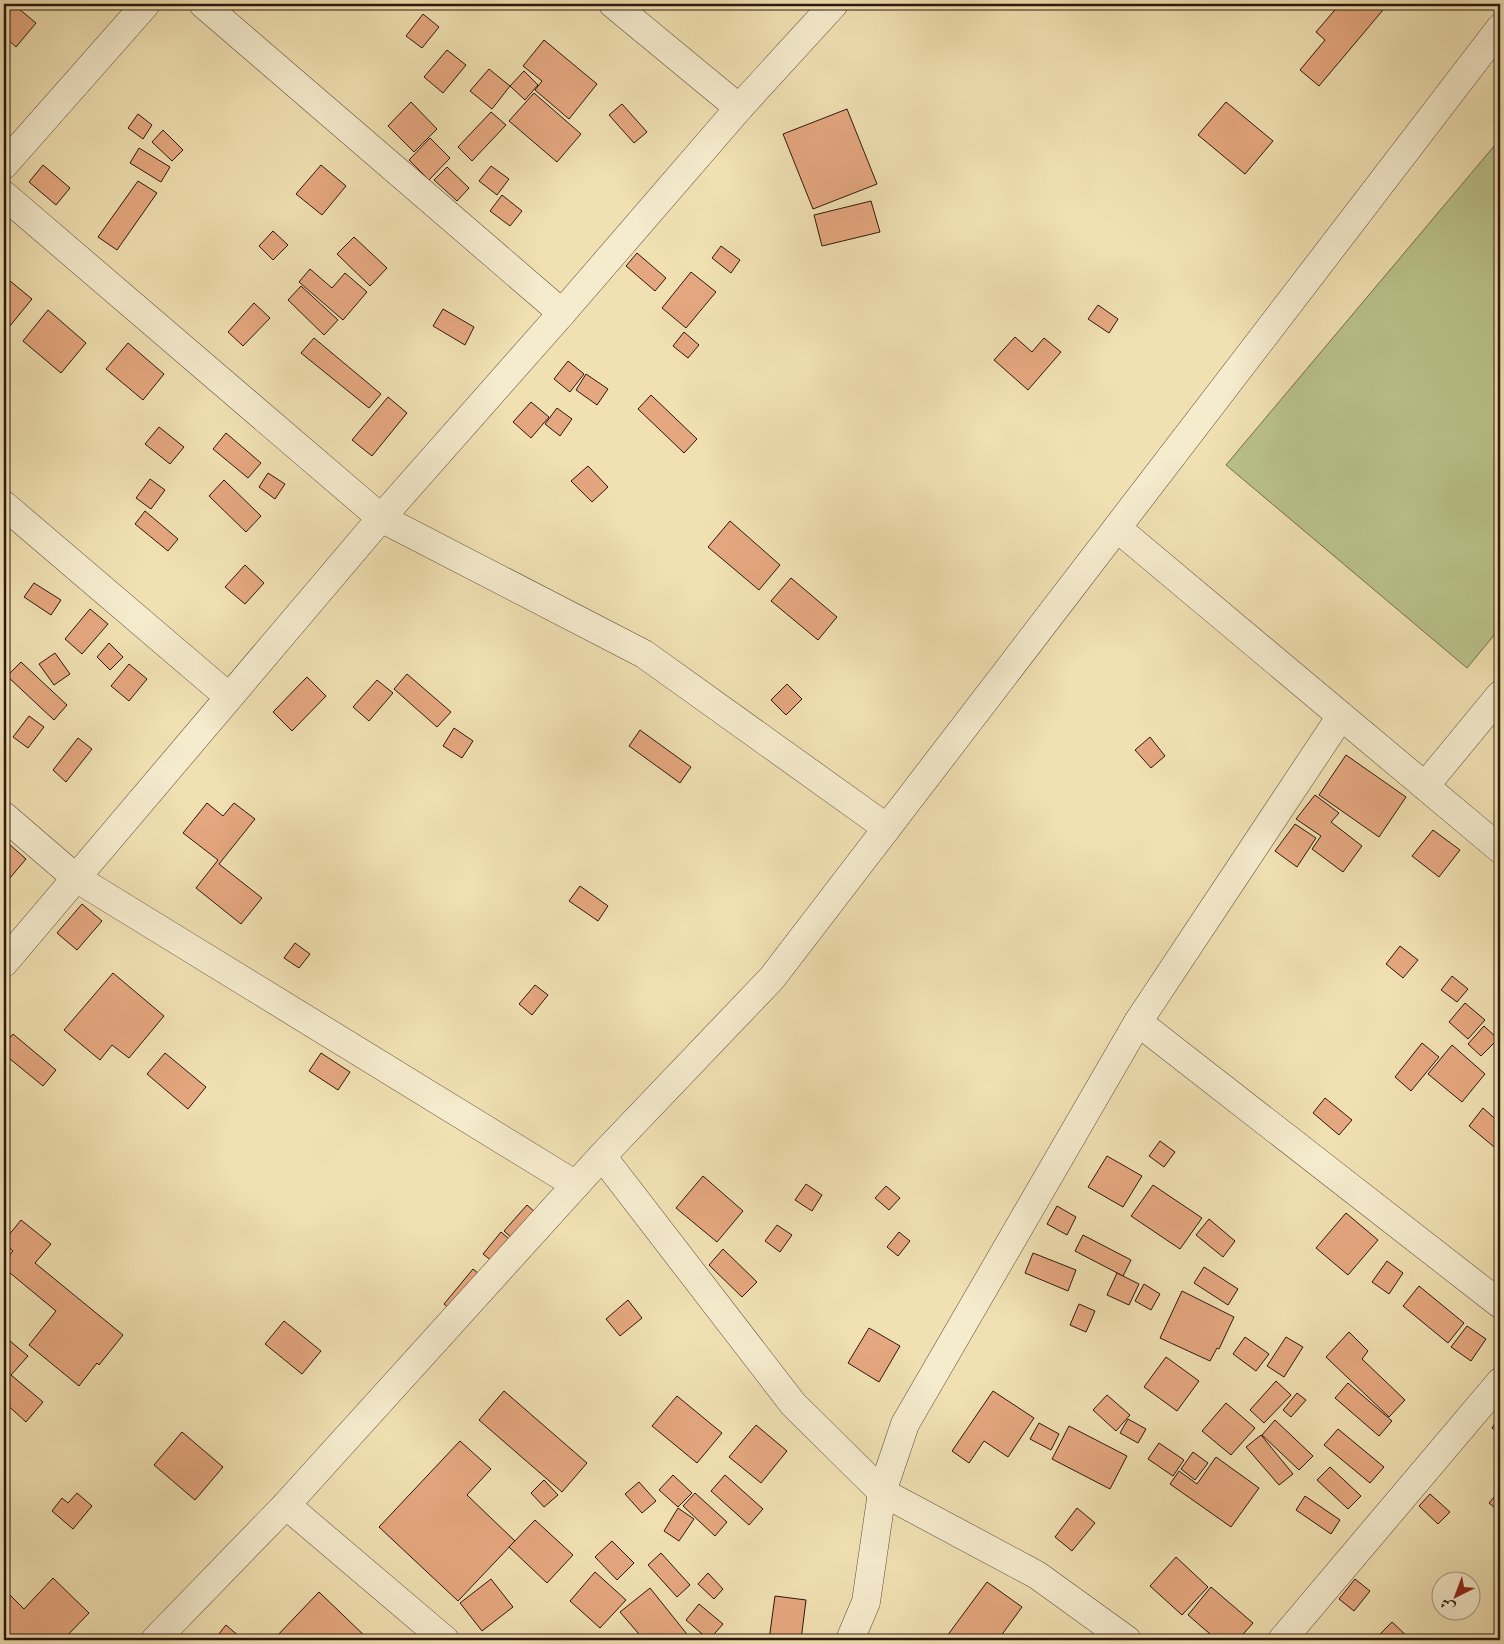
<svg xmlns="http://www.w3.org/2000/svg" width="1504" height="1644" viewBox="0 0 1504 1644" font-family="'Gentium Book Plus',Amiri,serif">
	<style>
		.green { fill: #bac28c; stroke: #736d4e }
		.building { fill: #e5a77f; stroke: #2c180f }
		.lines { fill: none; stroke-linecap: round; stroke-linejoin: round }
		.street-casing { stroke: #5d4a38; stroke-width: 29 }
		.street { stroke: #f5ebcd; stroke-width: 28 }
	</style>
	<rect width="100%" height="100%" fill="#f0e0b2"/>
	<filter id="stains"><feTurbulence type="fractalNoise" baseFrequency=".004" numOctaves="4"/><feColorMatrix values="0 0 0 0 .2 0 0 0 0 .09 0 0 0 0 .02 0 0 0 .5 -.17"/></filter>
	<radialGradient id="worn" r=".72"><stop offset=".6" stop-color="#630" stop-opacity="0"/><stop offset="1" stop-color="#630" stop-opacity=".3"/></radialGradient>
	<polygon class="green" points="1500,139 1500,628 1467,668 1226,465"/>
	<g class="building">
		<polygon points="4,4 13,4 36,23 16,47 4,36"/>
		<polygon points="1340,4 1388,4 1319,86 1300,70 1325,40 1316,32"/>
		<polygon points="423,14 439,27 422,48 406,36"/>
		<polygon points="544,40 597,84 569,119 535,90 542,81 523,66"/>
		<polygon points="447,50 466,65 443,93 424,77"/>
		<polygon points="489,69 510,86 492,109 470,91"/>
		<polygon points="524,71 538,85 525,100 510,86"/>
		<polygon points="534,93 581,134 557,162 509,121"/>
		<polygon points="411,102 437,129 414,152 388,126"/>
		<polygon points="1226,102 1273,141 1245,174 1198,135"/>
		<polygon points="622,104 647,132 634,143 609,115"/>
		<polygon points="847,109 877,184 813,209 783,134"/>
		<polygon points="491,112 506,125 472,161 458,147"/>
		<polygon points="138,114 152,125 143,139 128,128"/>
		<polygon points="163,130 183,150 172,161 152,142"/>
		<polygon points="430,138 450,158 429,180 409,160"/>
		<polygon points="139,148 170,167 161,182 130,163"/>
		<polygon points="43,165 70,188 56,205 29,182"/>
		<polygon points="321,165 346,186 322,215 296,194"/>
		<polygon points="491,166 509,179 497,195 479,181"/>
		<polygon points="447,167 469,188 457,201 434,180"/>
		<polygon points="138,181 157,193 117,250 98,237"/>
		<polygon points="502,195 522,211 510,226 490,211"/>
		<polygon points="871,201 880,232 822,246 814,215"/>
		<polygon points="273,231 288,245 273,260 259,246"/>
		<polygon points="354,237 387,268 370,286 337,254"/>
		<polygon points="721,246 740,260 731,273 712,258"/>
		<polygon points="637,253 666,278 655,291 626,266"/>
		<polygon points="310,269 332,288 345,273 367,292 343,320 299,282"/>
		<polygon points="691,272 716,292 686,328 662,308"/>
		<polygon points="4,276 32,299 5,332 4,331"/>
		<polygon points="301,286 338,320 324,335 288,300"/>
		<polygon points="254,303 270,318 243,346 228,332"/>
		<polygon points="1098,305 1118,319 1109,333 1088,319"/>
		<polygon points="443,309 474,327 465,345 433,326"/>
		<polygon points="48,310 86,343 61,373 23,341"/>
		<polygon points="684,332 699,345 688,358 673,346"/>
		<polygon points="1015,337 1032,352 1044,338 1061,352 1028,390 994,360"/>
		<polygon points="314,338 381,394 369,408 301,353"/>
		<polygon points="128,343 164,374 143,400 106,369"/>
		<polygon points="568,361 584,374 570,392 554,379"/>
		<polygon points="586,374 608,389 597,405 576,390"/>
		<polygon points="651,395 697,439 684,453 638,409"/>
		<polygon points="388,397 407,413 372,456 352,440"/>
		<polygon points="531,402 549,417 531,438 513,422"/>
		<polygon points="557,408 572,419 560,436 545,424"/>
		<polygon points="159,427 184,447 170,464 145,444"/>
		<polygon points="226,433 261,463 248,478 213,449"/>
		<polygon points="588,466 608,487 592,502 571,481"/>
		<polygon points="268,473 285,484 275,499 259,487"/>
		<polygon points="150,479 165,490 151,509 136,498"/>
		<polygon points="224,480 261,516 246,532 209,496"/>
		<polygon points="145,511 178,539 168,551 135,524"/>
		<polygon points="730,521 780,565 759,590 708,547"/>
		<polygon points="245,565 264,583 245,604 225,587"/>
		<polygon points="791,578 837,617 818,640 771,601"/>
		<polygon points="34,583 61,600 51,615 24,597"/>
		<polygon points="90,609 108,624 82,654 65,639"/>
		<polygon points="109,643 123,657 110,670 97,657"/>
		<polygon points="55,653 70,674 54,685 39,664"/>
		<polygon points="21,662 67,705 54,720 7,676"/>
		<polygon points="129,664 147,679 129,701 111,686"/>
		<polygon points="407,674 451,712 437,727 394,689"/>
		<polygon points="307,677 326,696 292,731 273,712"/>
		<polygon points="377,680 393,693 369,721 353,707"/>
		<polygon points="787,684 802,699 786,715 771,700"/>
		<polygon points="29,716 44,727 28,748 13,737"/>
		<polygon points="454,728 473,741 462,758 443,746"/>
		<polygon points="640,730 691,767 680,783 629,746"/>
		<polygon points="1150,737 1165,756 1151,768 1135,750"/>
		<polygon points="78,738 92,749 66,782 53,770"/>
		<polygon points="1346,755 1406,797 1379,837 1319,795"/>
		<polygon points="1315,795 1339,813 1331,822 1362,846 1343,872 1312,849 1321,836 1296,819"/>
		<polygon points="207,803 223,816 234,803 255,819 219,864 262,898 241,924 196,888 218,860 183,833"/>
		<polygon points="1295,824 1316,838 1297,867 1275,851"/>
		<polygon points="1433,830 1460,850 1439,877 1412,856"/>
		<polygon points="9,844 26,859 4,885 4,850"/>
		<polygon points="580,886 608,906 598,921 569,901"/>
		<polygon points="82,904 102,921 77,950 57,933"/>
		<polygon points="295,943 310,954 299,968 284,958"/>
		<polygon points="1400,946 1418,960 1403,978 1386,964"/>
		<polygon points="113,973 164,1016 129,1058 112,1045 100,1060 64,1030"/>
		<polygon points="1452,976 1468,989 1457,1002 1441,990"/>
		<polygon points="535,985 548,995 532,1015 519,1004"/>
		<polygon points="1465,1003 1485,1020 1468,1039 1449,1022"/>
		<polygon points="1484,1026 1498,1039 1481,1056 1468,1044"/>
		<polygon points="13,1034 56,1070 43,1086 4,1054 4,1045"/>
		<polygon points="1422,1043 1439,1057 1411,1091 1395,1077"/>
		<polygon points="1452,1045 1485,1074 1462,1102 1428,1074"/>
		<polygon points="165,1053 206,1087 188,1109 147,1074"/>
		<polygon points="321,1053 350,1072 338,1090 309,1071"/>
		<polygon points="1325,1098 1352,1120 1339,1135 1313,1113"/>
		<polygon points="1483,1108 1500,1123 1499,1151 1469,1126"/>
		<polygon points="1160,1141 1175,1152 1164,1167 1149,1156"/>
		<polygon points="1107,1156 1142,1176 1123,1207 1088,1187"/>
		<polygon points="703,1176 743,1211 717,1242 676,1208"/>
		<polygon points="806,1184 822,1195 812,1211 795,1200"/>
		<polygon points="1153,1185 1202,1218 1180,1249 1131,1216"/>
		<polygon points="886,1186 900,1198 889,1210 875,1198"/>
		<polygon points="527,1205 546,1222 523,1248 504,1231"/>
		<polygon points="1057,1206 1076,1217 1067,1235 1047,1224"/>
		<polygon points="1346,1213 1378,1240 1348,1275 1316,1248"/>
		<polygon points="1209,1219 1235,1241 1223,1257 1196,1235"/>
		<polygon points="21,1220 51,1244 35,1263 123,1335 99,1365 97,1363 79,1386 29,1345 56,1311 4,1268 4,1262 13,1251 4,1243 4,1241"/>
		<polygon points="777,1225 792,1235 780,1252 765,1241"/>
		<polygon points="501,1232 523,1251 506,1272 483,1254"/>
		<polygon points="899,1232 910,1241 898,1256 887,1247"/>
		<polygon points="1083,1235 1131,1260 1123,1276 1075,1251"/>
		<polygon points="723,1249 757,1282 742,1297 709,1265"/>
		<polygon points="1033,1253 1076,1270 1068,1291 1025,1273"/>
		<polygon points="1387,1261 1403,1273 1389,1294 1372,1282"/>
		<polygon points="1204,1267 1238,1289 1228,1305 1194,1283"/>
		<polygon points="473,1269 489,1282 459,1317 444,1304"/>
		<polygon points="1117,1273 1139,1284 1129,1305 1107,1295"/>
		<polygon points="1144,1284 1160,1294 1151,1310 1135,1301"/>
		<polygon points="1419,1286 1464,1323 1448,1343 1403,1306"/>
		<polygon points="1182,1291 1234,1317 1219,1349 1217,1348 1210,1361 1160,1338"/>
		<polygon points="628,1300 642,1318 620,1336 606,1319"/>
		<polygon points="1079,1304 1095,1311 1086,1332 1070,1325"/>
		<polygon points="284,1321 321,1351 302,1374 265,1344"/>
		<polygon points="1467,1326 1486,1339 1471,1361 1451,1347"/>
		<polygon points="869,1328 900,1346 879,1382 848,1363"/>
		<polygon points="1349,1332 1368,1351 1362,1359 1405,1400 1389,1417 1326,1357"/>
		<polygon points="4,1336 28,1356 11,1375 43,1402 26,1422 4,1402"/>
		<polygon points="1245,1337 1269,1354 1256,1371 1233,1354"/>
		<polygon points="1286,1337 1303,1347 1284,1377 1267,1366"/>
		<polygon points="1166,1357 1199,1381 1177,1411 1144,1387"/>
		<polygon points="1276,1381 1291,1395 1264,1423 1250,1410"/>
		<polygon points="1348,1383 1392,1421 1379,1436 1335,1398"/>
		<polygon points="504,1391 587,1463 562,1492 479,1420"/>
		<polygon points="993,1391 1034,1418 1008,1457 984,1441 969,1463 952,1451"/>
		<polygon points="1297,1393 1306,1400 1291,1417 1283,1410"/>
		<polygon points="1107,1395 1130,1415 1116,1431 1093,1410"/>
		<polygon points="677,1396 722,1433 697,1463 652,1426"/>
		<polygon points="1226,1403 1255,1428 1231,1455 1202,1431"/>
		<polygon points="1500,1415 1500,1434 1492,1428"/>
		<polygon points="1128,1419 1146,1429 1138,1443 1120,1433"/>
		<polygon points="1275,1420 1313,1456 1299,1470 1262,1435"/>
		<polygon points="1039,1423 1059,1434 1051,1450 1030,1439"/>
		<polygon points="756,1425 787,1451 761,1483 729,1457"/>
		<polygon points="1069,1426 1127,1456 1110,1489 1052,1459"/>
		<polygon points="1338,1429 1384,1467 1370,1483 1324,1445"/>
		<polygon points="182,1432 223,1467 195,1500 154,1465"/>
		<polygon points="1261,1435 1293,1474 1279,1485 1246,1447"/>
		<polygon points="460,1441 491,1469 467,1495 515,1541 458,1601 379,1527"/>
		<polygon points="1159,1443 1184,1460 1173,1476 1148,1459"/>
		<polygon points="1193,1452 1208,1463 1195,1480 1181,1469"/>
		<polygon points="1216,1457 1259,1488 1231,1527 1170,1484 1179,1471 1197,1484"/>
		<polygon points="1330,1467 1361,1496 1348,1509 1317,1480"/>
		<polygon points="673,1475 692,1493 678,1507 659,1490"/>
		<polygon points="725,1475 763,1509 749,1525 711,1491"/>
		<polygon points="544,1480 558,1495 544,1507 531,1493"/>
		<polygon points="639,1482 656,1501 642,1513 625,1494"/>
		<polygon points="1500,1490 1500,1512 1489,1503"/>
		<polygon points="77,1493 92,1506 73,1529 52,1511 62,1498 68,1503"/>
		<polygon points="695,1493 727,1522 715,1536 683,1506"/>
		<polygon points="1430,1494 1450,1512 1438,1524 1419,1506"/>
		<polygon points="1305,1496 1340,1520 1331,1534 1296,1510"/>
		<polygon points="678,1508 694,1519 679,1541 664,1531"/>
		<polygon points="1077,1508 1095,1523 1072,1551 1055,1537"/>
		<polygon points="535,1520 573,1555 547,1583 509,1547"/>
		<polygon points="612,1541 634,1563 617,1580 595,1557"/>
		<polygon points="661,1553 690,1585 677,1597 648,1565"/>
		<polygon points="1176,1557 1208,1587 1182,1615 1150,1586"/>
		<polygon points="595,1572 626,1600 600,1628 570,1601"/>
		<polygon points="708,1573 723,1589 714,1599 698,1584"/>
		<polygon points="53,1578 89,1613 63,1640 4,1640 4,1600 9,1594 24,1609"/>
		<polygon points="491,1579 513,1607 482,1631 460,1603"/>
		<polygon points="1355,1579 1370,1591 1354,1611 1339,1599"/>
		<polygon points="987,1582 1022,1607 998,1640 944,1640"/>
		<polygon points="1211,1587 1253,1623 1238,1640 1217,1640 1188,1615"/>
		<polygon points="650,1588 690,1638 687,1640 644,1640 620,1612"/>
		<polygon points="319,1592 369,1640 277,1640 275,1638"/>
		<polygon points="775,1596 806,1600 801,1640 769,1640"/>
		<polygon points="699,1604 723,1624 709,1640 686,1620"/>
		<polygon points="1392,1622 1411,1640 1382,1640 1378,1636"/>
		<polygon points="226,1625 241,1638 239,1640 214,1640"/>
	</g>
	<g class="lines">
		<defs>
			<g id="street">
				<polyline points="203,4 562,313"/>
				<polyline points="739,108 834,4"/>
				<polyline points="4,165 146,4"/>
				<polyline points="4,195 381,518 644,654 887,828"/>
				<polyline points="4,505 229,697"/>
				<polyline points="1117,528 1500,849"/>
				<polyline points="1425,786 1500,695"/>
				<polyline points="4,816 76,878 576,1185"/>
				<polyline points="4,963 381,518 562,313 739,108 613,4"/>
				<polyline points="1138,1022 1500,1304"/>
				<polyline points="602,1156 793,1404 882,1492 1037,1575 1127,1640"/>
				<polyline points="286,1505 445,1640"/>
				<polyline points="155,1640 286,1505 602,1156 772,978 1500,28"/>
				<polyline points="850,1640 866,1602 882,1492 905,1424 1138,1022 1341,716"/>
				<polyline points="1282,1640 1500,1382"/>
			</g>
		</defs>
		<use href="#street" class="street-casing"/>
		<use href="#street" class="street"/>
	</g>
	<rect width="1504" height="1644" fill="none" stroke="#f0e0b2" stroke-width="20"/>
	<rect x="5" y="5" width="1494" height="1634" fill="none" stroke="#2c180f" stroke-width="2.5"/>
	<rect x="10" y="10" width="1484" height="1624" fill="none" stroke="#2c180f"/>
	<g transform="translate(1456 1596) rotate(222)"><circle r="24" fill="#f5ebcd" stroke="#a59781"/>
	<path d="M0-4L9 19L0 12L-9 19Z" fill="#8f2418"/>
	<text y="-8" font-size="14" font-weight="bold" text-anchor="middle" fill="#2c180f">ش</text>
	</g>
	<rect width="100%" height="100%" filter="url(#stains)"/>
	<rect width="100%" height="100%" fill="url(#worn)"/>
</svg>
